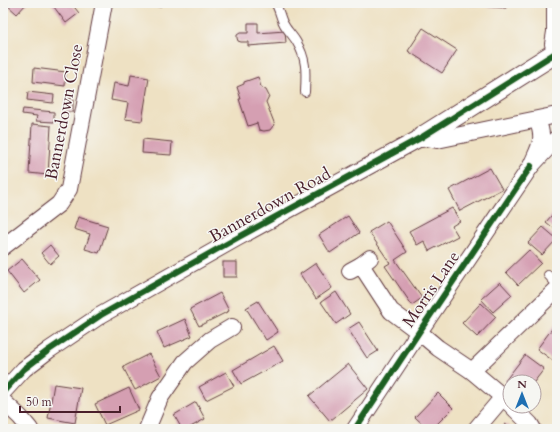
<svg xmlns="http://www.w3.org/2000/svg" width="560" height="432" viewBox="0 0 560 432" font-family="Cardo,serif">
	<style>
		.building { fill: #d59fb2 }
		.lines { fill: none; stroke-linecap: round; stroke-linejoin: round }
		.service-casing { stroke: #633c42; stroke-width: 10 }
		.minor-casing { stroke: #633c42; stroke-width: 18 }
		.tertiary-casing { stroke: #633c42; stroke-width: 22 }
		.service { stroke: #fff; stroke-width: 8 }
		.minor { stroke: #fff; stroke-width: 16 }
		.tertiary { stroke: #fff; stroke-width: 20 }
		.cycleway-casing { stroke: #f6f6f2; stroke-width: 8 }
		.cycleway { stroke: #1b5e20; stroke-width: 6 }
		.labels { text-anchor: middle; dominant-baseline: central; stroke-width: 3; stroke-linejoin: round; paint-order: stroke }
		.street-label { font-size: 17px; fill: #4a1f2b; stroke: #f6f6f2 }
	</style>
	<rect width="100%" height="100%" fill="#f6f6f2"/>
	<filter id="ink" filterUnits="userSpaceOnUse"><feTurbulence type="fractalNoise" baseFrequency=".025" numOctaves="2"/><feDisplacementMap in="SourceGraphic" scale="8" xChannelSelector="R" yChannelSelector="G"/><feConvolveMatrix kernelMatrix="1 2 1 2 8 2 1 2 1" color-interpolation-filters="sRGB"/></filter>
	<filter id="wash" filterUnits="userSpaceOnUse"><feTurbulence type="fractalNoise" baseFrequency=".012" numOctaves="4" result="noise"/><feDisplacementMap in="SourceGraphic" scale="16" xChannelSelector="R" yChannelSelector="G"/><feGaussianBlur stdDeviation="0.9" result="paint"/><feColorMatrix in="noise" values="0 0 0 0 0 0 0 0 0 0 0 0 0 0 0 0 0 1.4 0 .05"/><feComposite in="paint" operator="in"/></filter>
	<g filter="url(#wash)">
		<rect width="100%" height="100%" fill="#eee1c3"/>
		<g id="blocks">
			<g class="building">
				<polygon points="5,3 27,3 17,14"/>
				<polygon points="51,3 71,3 79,13 66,23"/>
				<polygon points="139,3 161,3 160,7 139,4"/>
				<polygon points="470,3 507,3 506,8 469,5"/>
				<polygon points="248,23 258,23 258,33 285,31 286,43 248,46 248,42 241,42 238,41 237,38 237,35 240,33 248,33"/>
				<polygon points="423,28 457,50 442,73 408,51"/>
				<polygon points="34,68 66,72 65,86 33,82"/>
				<polygon points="131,75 149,78 142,121 125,119 128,103 111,100 114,83 129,86"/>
				<polygon points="258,77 261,87 266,90 269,96 266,102 275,125 273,126 270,130 264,131 259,130 257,123 248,126 239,99 241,99 237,87 244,84 244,82"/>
				<polygon points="28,92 54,95 53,103 27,100"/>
				<polygon points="73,98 73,112 65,112 65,99"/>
				<polygon points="23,109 54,112 54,122 36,121 37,116 22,114"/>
				<polygon points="32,124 51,126 48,175 29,173"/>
				<polygon points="143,139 172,142 171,155 142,153"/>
				<polygon points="490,168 502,189 460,211 449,190"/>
				<polygon points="452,208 460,221 452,226 458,236 429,251 424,241 417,245 409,231"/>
				<polygon points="557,209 557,231 546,222"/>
				<polygon points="348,216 359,233 330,253 319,235"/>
				<polygon points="78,217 108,226 99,253 85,249 90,234 74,229"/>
				<polygon points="387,221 407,252 395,260 422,298 412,305 385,266 390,263 369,232"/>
				<polygon points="543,227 557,239 542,255 528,243"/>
				<polygon points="50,245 59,256 50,264 41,253"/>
				<polygon points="529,250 541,263 518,285 506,272"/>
				<polygon points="22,259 40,280 24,293 7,271"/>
				<rect x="223" y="262" width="14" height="15"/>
				<polygon points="316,263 332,288 316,299 300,274"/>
				<polygon points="500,282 512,295 493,312 481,299"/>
				<polygon points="336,292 350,314 336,324 321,302"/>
				<polygon points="220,293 229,311 199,326 190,309"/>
				<polygon points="258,301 278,332 266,340 246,308"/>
				<polygon points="481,303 496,317 477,337 462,323"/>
				<polygon points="185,319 192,336 164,348 157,332"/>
				<polygon points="359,322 378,351 367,358 348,329"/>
				<polygon points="557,322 557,362 556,363 537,349"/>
				<polygon points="274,346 283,361 241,384 233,370"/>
				<polygon points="149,354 161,376 135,390 123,367"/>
				<polygon points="525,355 544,369 534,382 510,382 510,385 505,381"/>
				<polygon points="348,364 368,389 330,421 309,396"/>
				<polygon points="226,372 234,386 206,400 199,387"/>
				<polygon points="54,384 81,388 75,423 48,418"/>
				<polygon points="129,388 139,410 105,425 95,404"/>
				<polygon points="438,393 453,408 432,429 428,429 415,417"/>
				<polygon points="196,402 205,419 187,429 182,429 174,415"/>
				<polygon points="505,424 513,429 502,429"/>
			</g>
		</g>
	</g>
	<g filter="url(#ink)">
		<use href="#blocks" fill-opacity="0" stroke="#633c42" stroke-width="1"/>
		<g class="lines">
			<defs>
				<g id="service">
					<path d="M275,3C280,10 280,19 285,26C288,31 293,36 296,41C307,59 306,72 305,92"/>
					<polyline points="548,275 557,285"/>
				</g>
				<g id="minor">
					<polyline points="556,52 553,44 555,32 555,8 557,9"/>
					<path d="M537,120C546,140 539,147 531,166L557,138"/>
					<polyline points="3,247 59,204 69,189 104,3"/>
					<polyline points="361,265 391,311 419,332 438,348 472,371 503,397 510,404"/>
					<polyline points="350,271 361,265 370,258"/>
					<polyline points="472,371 557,289"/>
					<polyline points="3,392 24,369 49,350 101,315 237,238 422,137 437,140 557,115"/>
					<polyline points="3,401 20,417 30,429"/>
					<polyline points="512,406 530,424 533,429"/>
					<polyline points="147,429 160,398 185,362 210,340 232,327"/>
					<polyline points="355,429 419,332 531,166"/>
					<polyline points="476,429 503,397"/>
				</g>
				<polyline id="tertiary" points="422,137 557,52"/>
			</defs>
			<use href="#service" class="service-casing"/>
			<use href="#minor" class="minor-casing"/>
			<use href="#tertiary" class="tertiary-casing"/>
			<use href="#service" class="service"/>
			<use href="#minor" class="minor"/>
			<use href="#tertiary" class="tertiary"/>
			<defs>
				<g id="cycleway">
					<polyline points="3,392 24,369 49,350 101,315 237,238 422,137 557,52"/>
					<polyline points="355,429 419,332 531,166"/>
				</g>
			</defs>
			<use href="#cycleway" class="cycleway-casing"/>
			<use href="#cycleway" class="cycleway"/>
		</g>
	</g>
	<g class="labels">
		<g class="street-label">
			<text transform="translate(64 112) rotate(-79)">Bannerdown Close</text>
			<text transform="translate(270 205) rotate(-29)">Bannerdown Road</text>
			<text transform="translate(431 289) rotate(-56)">Morris Lane</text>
		</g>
	</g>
	<rect width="560" height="432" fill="none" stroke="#f6f6f2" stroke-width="16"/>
	<g transform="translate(522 394)"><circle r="19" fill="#f6f6f2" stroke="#b1a0a2"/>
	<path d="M0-3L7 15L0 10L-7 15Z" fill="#1f6fb2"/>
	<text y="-6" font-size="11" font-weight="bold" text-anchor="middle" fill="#4a1f2b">N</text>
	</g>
	<path d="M20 406v6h100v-6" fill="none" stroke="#4a1f2b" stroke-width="2"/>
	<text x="26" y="406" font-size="12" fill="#4a1f2b" stroke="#f6f6f2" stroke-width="3" paint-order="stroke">50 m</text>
</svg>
